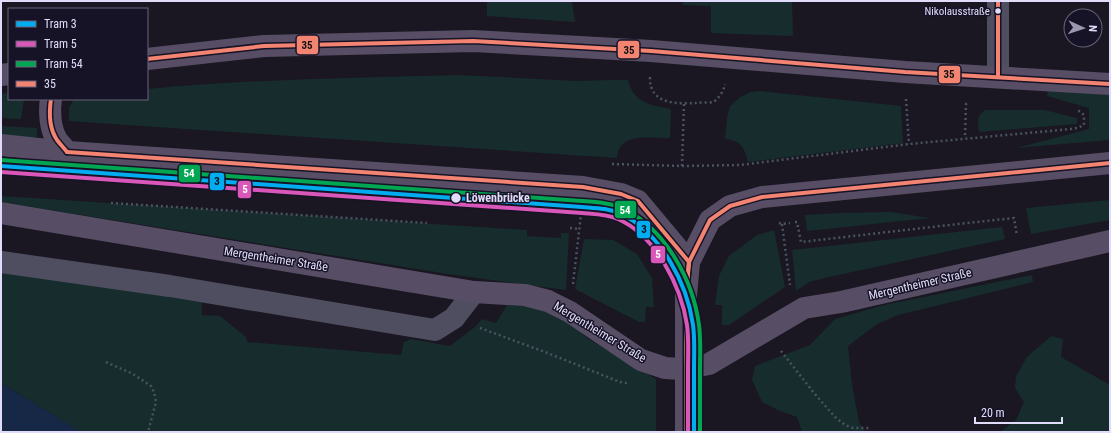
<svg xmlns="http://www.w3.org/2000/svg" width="1111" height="433" viewBox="0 0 1111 433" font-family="'Roboto Condensed',sans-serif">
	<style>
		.green { fill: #172c2d }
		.water { fill: #172846 }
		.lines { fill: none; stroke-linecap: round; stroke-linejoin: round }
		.path { stroke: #4a535f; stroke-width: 2.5; stroke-dasharray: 2 3; stroke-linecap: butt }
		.minor { stroke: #4f4d60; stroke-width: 22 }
		.major { stroke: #574e65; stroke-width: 22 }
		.major-bridge { stroke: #574e65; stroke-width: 22 }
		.bus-1-casing { stroke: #171326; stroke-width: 7 }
		.bus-1 { stroke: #f48472; stroke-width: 4 }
		.tram-1-casing { stroke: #171326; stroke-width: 7 }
		.tram-2-casing { stroke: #171326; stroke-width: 7 }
		.tram-3-casing { stroke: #171326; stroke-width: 7 }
		.tram-1 { stroke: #01adf0; stroke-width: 4 }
		.tram-2 { stroke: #da57ba; stroke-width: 4 }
		.tram-3 { stroke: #00a651; stroke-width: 4 }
		.bus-dot { fill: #e1dcfa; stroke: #171326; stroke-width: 1.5 }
		.labels { text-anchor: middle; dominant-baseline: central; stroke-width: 3; stroke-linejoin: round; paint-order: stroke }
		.bus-label { font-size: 11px; fill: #e1dcfa; stroke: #171326; text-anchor: end }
		.stop-label { font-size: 12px; font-weight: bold; fill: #e1dcfa; stroke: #171326; text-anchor: start }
		.street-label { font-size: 12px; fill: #e1dcfa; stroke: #171326 }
		.line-badge { stroke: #171326; stroke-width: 1.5 }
		.badge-label { font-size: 11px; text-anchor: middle; font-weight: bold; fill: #fff }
		.pale-badge-label { font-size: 11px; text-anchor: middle; font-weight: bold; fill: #111 }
	</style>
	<rect width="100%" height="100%" fill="#1a1722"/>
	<g class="green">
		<polygon points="487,1 572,1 575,22 487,16"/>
		<polygon points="682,1 792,1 793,36 711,33 711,6 683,5"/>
		<path d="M460,75L576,81L611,80H628C633,103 651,105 671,109L670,138C651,138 619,131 617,158L69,121V108L74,99H147V89C251,79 356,78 460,75Z"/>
		<polygon points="1048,90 1110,95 1110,140 1016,148 1089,129 1089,108 1047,96"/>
		<path d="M760,91L901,106L903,143L748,162C745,149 741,140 725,139L727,118L730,106L739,98L750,92Z"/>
		<polygon points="9,93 9,99 24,99 21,119 1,118 1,94"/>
		<path d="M985,110H1045L1077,118V124L979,132C978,122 976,117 985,110Z"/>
		<polygon points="1,126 37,128 37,135 36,137 33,138 1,135"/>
		<polygon points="1,196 527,230 527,236 561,238 561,233 569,233 566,290 448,274 1,202"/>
		<polygon points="1110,200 1110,220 1031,234 1026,208"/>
		<polygon points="891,212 930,218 807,231 805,215 842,213"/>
		<polygon points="1002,227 1005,239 829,277 809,282 796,291 792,250"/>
		<polygon points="774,230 785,287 729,325 722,325 722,305 715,305 719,276 729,256 757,235"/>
		<polygon points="584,239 613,240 637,254 652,278 654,307 646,307 645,322 639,322 575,289"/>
		<polygon points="1,262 201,291 202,315 220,316 246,337 247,342 401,355 404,342 411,339 450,346 476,326 482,319 496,323 511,299 530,303 571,324 587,338 656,379 656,432 81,432 1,383"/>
		<polygon points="1032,275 1033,282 898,315 877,324 848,346 852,385 859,422 866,432 802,432 797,417 780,411 762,402 752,380 755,366 810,345 835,319 884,305"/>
		<polygon points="1051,336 1063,339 1061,357 1110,385 1110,432 1000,432 1016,420 1024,402 1015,388 1016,376 1027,357"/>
	</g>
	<polygon class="water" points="1,383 4,385 81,432 1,432"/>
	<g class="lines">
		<g class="path">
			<path d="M650,77C649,105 678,104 697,103C702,102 709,103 713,102C719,99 724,90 725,84"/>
			<polyline points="906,99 909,144"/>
			<polyline points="965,135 966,104 968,104"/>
			<polyline points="612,164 682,166 740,165 909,144 1071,129 1077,128 1084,125 1084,115 1079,111 1076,110"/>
			<polyline points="682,166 684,103"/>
			<polyline points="111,203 427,223"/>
			<polyline points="795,222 797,222 801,242 958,224 1014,218 1017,236"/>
			<polyline points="779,223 782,224 790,223"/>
			<polyline points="782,224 790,285"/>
			<polyline points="570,228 580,229"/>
			<polyline points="573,284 581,214"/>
			<polyline points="480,328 545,352 620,382 627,383"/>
			<polyline points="781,351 814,393 835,417 845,425 853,428 870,428"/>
			<polyline points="106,362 133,374 151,386 154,392 156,402 148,432"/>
		</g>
		<g class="minor">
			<polyline points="998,77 998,1"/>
			<polyline points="1,262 170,286 435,330 454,318 474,292"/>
		</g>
		<g class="major">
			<polyline points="147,59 264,46 473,41 651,51 905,72 1110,84"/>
			<polyline points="1,75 9,74"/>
			<path d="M51,99C49,111 50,129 57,140C60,144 64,148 67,152"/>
			<polyline points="1,145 67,152 583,187 621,194 638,201 689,262"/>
			<polyline points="1,213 474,292 525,295 548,301 570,312 641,360 665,368 682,369 709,364 804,308 841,302 1110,241"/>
			<polyline points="686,325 686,296 689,262 710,220 730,206 762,197 1110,163"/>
		</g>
		<polyline class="major-bridge" points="686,325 686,432"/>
		<defs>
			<g id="bus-1">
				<polyline points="998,1 998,77"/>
				<polyline points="147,59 264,46 473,41 651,51 905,72 1110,84"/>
				<path d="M51,99C49,112 49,128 57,140C60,144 64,148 67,152"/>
				<polyline points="67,152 583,187 621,194 638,201 689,262 686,296 686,432"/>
				<polyline points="686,294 689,262 710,220 730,206 762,197 1110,163"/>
			</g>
		</defs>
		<use href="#bus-1" class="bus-1-casing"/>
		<use href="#bus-1" class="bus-1"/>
		<defs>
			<path id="tram-1" d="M1,166L582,207C595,208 609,208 621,214C661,233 687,283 693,325C695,339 694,354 694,368C694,389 694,411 694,432"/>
			<path id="tram-2" d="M1,172L582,213C593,214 607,214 618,219C656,236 681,286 687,325C689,339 688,354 688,368C688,389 688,411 688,432"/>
			<path id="tram-3" d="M1,160L582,201C596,202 612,203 624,209C666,230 693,280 699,325C701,340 700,356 700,371C700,391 700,412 700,432"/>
		</defs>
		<use href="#tram-1" class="tram-1-casing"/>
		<use href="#tram-2" class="tram-2-casing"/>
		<use href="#tram-3" class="tram-3-casing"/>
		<use href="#tram-1" class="tram-1"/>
		<use href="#tram-2" class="tram-2"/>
		<use href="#tram-3" class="tram-3"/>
	</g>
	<g class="bus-dot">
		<circle cx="998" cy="11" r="3.5"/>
		<circle cx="456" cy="198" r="5.5"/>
	</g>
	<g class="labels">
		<g class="bus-label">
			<text x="990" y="11">Nikolausstraße</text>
		</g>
		<g class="stop-label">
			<text x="466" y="198">Löwenbrücke</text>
		</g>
		<g class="street-label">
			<text transform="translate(276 259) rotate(9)">Mergentheimer Straße</text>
			<text transform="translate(920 284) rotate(-13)">Mergentheimer Straße</text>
			<text transform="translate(600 332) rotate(31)">Mergentheimer Straße</text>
		</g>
	</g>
	<g class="line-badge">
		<rect x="296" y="35" width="23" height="20" rx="4" fill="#f48472"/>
		<rect x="617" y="40" width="23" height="19" rx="4" fill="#f48472"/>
		<rect x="938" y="65" width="23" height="19" rx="4" fill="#f48472"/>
		<rect x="178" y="164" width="23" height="19" rx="4" fill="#00a651"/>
		<rect x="209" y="172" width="16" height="19" rx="4" fill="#01adf0"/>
		<rect x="237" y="180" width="15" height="19" rx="4" fill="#da57ba"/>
		<rect x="614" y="200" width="23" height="19" rx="4" fill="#00a651"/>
		<rect x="636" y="220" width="15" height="19" rx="4" fill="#01adf0"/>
		<rect x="650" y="245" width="16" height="19" rx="4" fill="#da57ba"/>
	</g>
	<g class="badge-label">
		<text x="189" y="177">54</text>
		<text x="245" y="193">5</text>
		<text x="625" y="214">54</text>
		<text x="658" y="258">5</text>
	</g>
	<g class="pale-badge-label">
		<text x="307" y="49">35</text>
		<text x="629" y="54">35</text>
		<text x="949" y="78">35</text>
		<text x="217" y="185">3</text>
		<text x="644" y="233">3</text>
	</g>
	<rect width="1111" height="433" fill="none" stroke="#e1dcfa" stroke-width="4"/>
	<rect x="8" y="8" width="140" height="92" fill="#171326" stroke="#68637b"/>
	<rect x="16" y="21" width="20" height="6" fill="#01adf0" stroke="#68637b"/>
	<text x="44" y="28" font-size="12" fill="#e1dcfa">Tram 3</text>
	<rect x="16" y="41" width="20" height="6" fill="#da57ba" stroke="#68637b"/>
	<text x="44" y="48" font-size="12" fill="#e1dcfa">Tram 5</text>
	<rect x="16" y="61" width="20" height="6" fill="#00a651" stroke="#68637b"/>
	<text x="44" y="68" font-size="12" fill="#e1dcfa">Tram 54</text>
	<rect x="16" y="81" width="20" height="6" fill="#f48472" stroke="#68637b"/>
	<text x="44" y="88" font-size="12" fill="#e1dcfa">35</text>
	<g transform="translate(1083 28) rotate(93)"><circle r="19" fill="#171326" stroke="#68637b"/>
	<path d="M0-3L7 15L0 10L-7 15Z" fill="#9b97ae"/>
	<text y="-6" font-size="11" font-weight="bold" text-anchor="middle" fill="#e1dcfa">N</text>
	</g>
	<path d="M975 417v6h87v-6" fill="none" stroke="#e1dcfa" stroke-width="2"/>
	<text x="981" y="417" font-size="12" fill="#e1dcfa" stroke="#171326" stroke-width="3" paint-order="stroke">20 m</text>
</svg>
